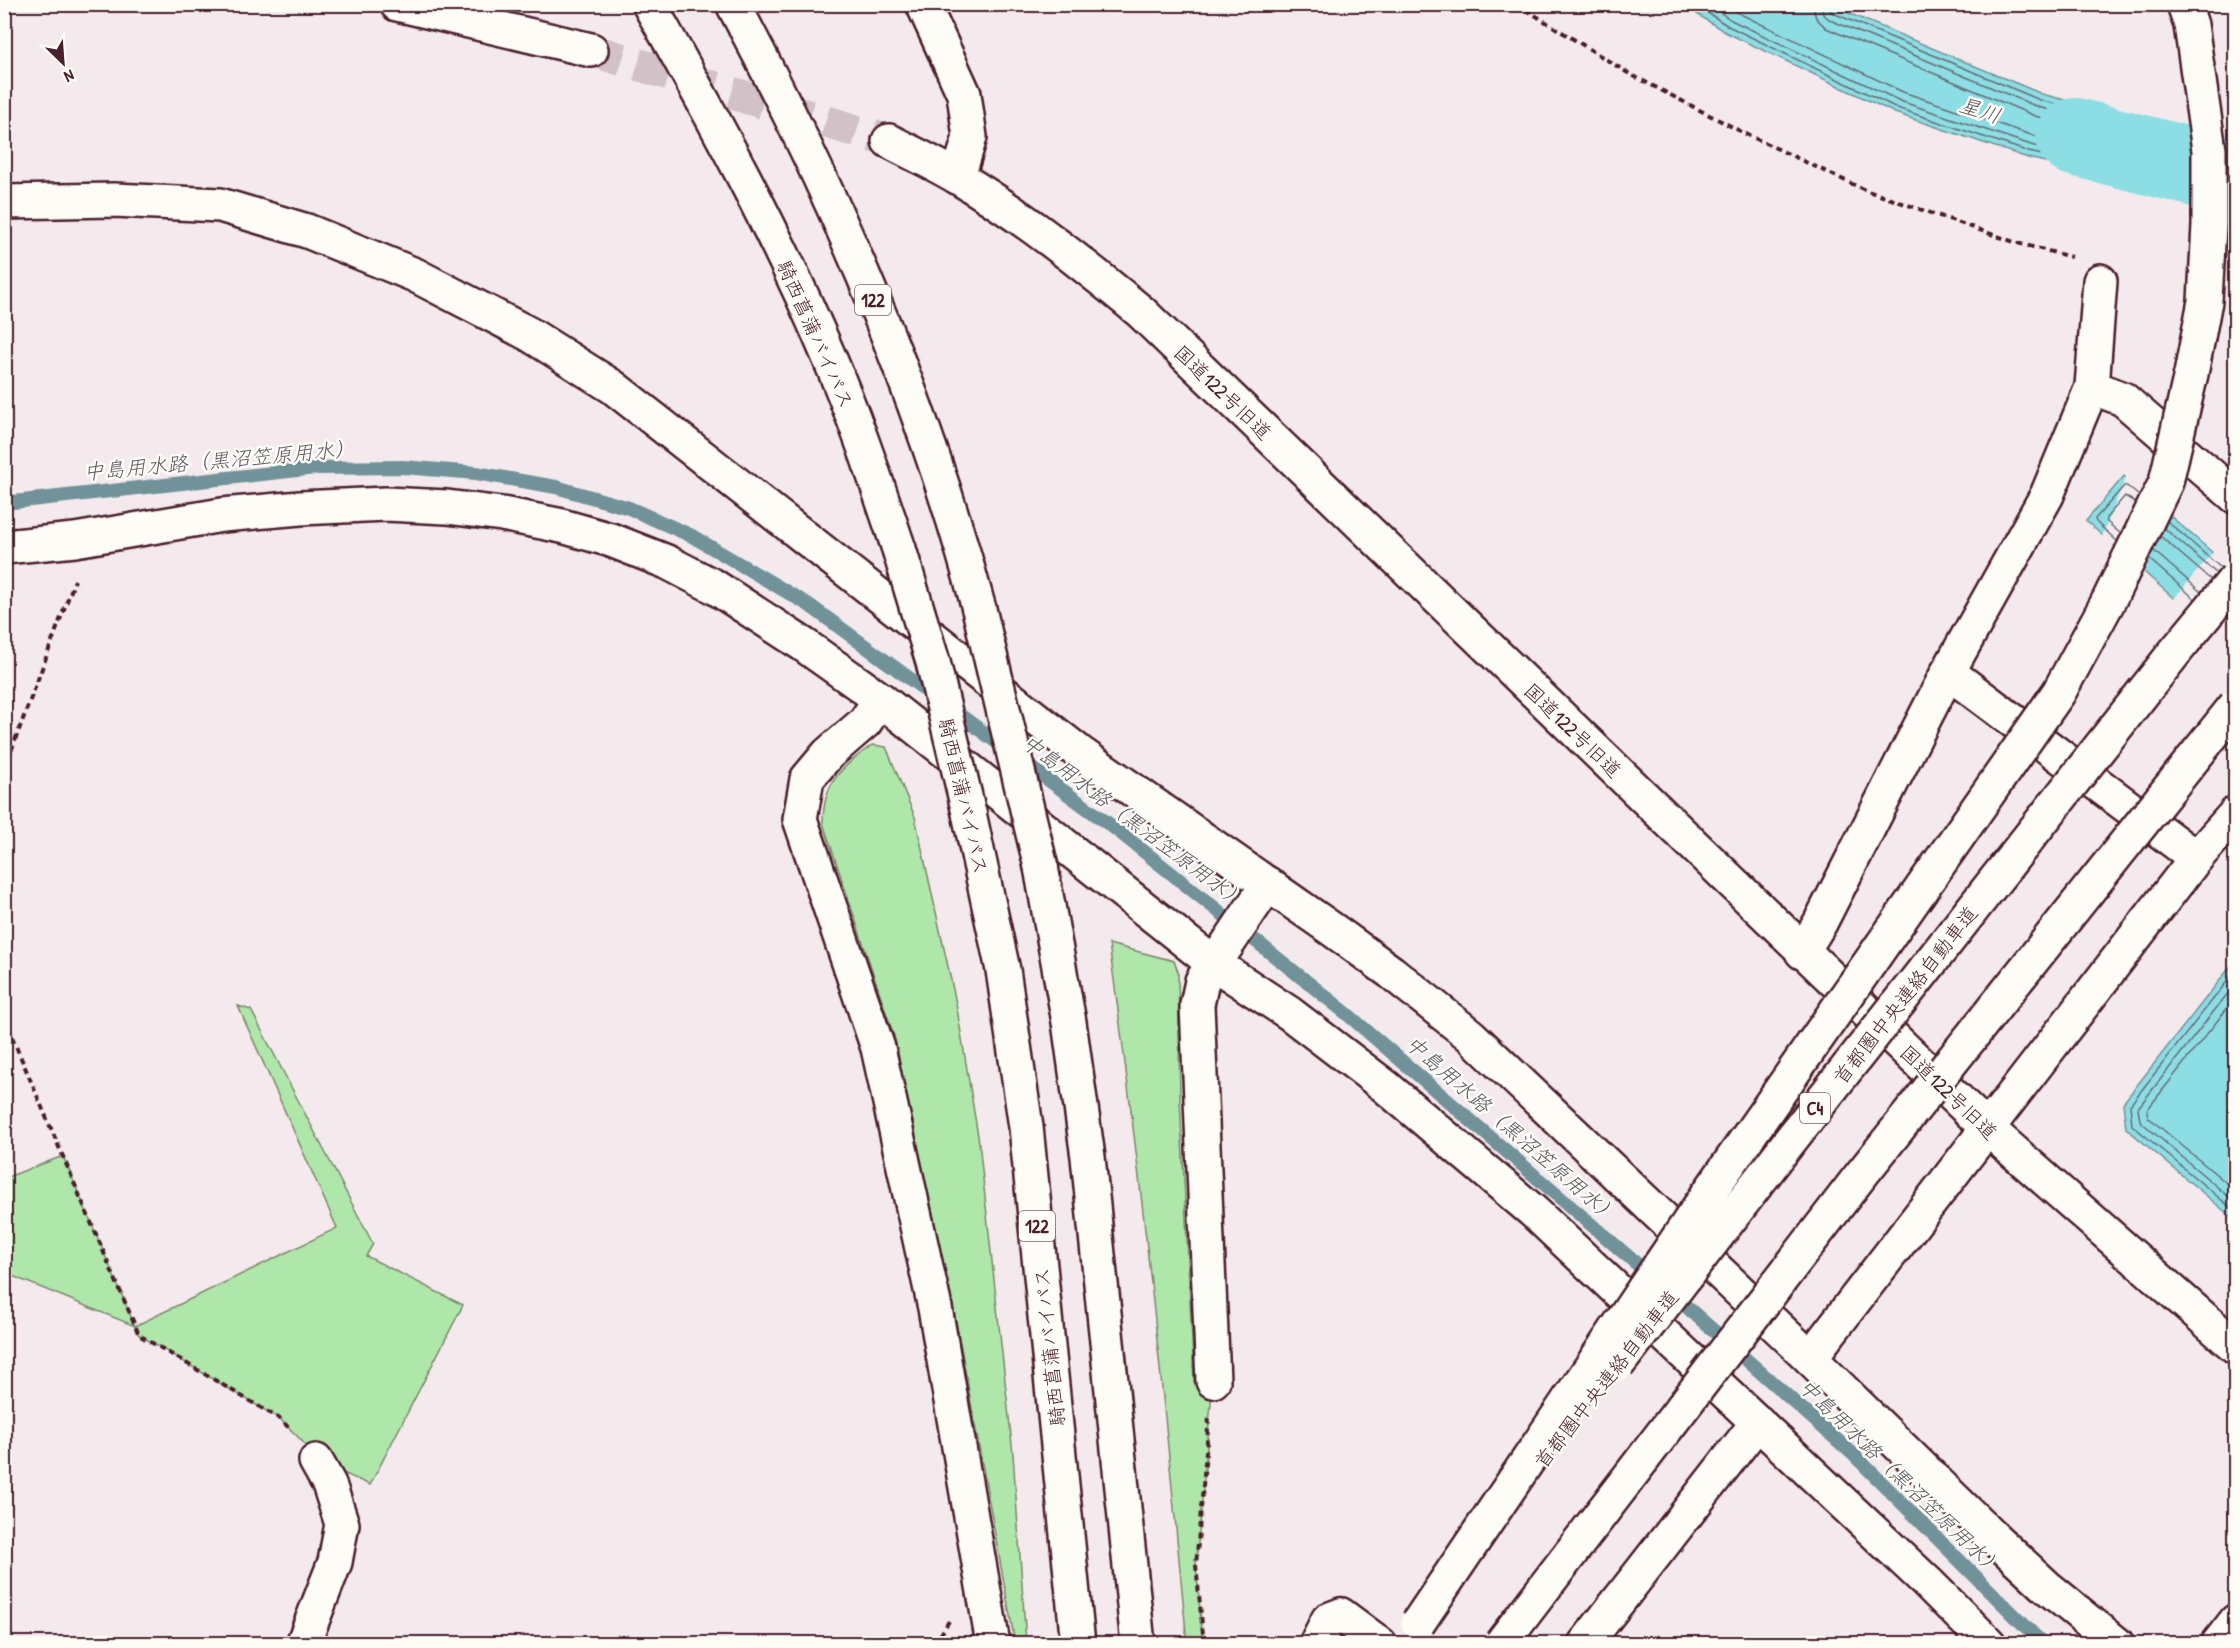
<svg xmlns="http://www.w3.org/2000/svg" width="2240" height="1648" viewBox="0 0 2240 1648" font-family="'Patrick Hand','Klee One',sans-serif">
	<style>
		.green { fill: #afe7ab; stroke: #7c836b; stroke-width: 1.5 }
		.water { fill: #8ddee4; stroke: #72929a; stroke-width: 1.5 }
		.pier { fill: #f4eaed }
		.lines { fill: none; stroke-linecap: round; stroke-linejoin: round }
		.shore { stroke: #656b75; stroke-width: 1.5 }
		.stream { stroke: #72929a; stroke-width: 14 }
		.river { stroke: #8ddee4; stroke-width: 78 }
		.minor-tunnel { stroke: #d2c1c6; stroke-width: 33; stroke-dasharray: 33 16; stroke-linecap: butt }
		.minor-casing { stroke: #4a1f2b; stroke-width: 38 }
		.highway-casing { stroke: #4a1f2b; stroke-width: 38 }
		.path { stroke: #4a1f2b; stroke-width: 4; stroke-dasharray: 6 4.5; stroke-linecap: butt }
		.minor { stroke: #fdfcf7; stroke-width: 33 }
		.highway { stroke: #fdfcf7; stroke-width: 33 }
		.highway-bridge-casing { stroke: #4a1f2b; stroke-width: 38; stroke-linecap: butt }
		.highway-bridge { stroke: #fdfcf7; stroke-width: 33 }
		.labels { text-anchor: middle; dominant-baseline: central; stroke-width: 5; stroke-linejoin: round; paint-order: stroke }
		.shield { fill: #fdfcf7; stroke: #806168; stroke-width: 1.5 }
		.shield-label { font-size: 18px; font-weight: bold; fill: #4a1f2b }
		.street-label { font-size: 20px; fill: #4a1f2b; stroke: #fdfcf7 }
		.water-label { font-size: 21px; font-style: italic; fill: #5e5862; stroke: #fdfcf7 }
	</style>
	<rect width="100%" height="100%" fill="#f4eaed"/>
	<filter id="ink" filterUnits="userSpaceOnUse"><feTurbulence type="fractalNoise" baseFrequency=".0167" numOctaves="2"/><feDisplacementMap in="SourceGraphic" scale="12" xChannelSelector="R" yChannelSelector="G"/><feConvolveMatrix kernelMatrix="1 2 1 2 8 2 1 2 1" color-interpolation-filters="sRGB"/></filter>
	<g filter="url(#ink)">
		<g class="green">
			<path d="M872,745L886,747L915,817L956,1003L979,1142L1013,1454L1026,1643H1015L956,1321L894,1036L823,823C823,782 841,768 872,745Z"/>
			<path d="M1109,944L1174,961L1178,972L1180,1098L1194,1382L1213,1381L1196,1565L1203,1643H1187C1165,1410 1142,1177 1109,944Z"/>
			<polygon points="238,1006 251,1010 373,1244 366,1256 463,1305 370,1485 316,1461 302,1441 280,1419 139,1335 135,1326 5,1273 5,1178 63,1156 135,1326 337,1228"/>
		</g>
		<g class="water">
			<polygon points="1683,5 1829,5 2042,94 2179,130 2179,193 2028,158 1895,113 1725,32"/>
			<polygon points="2124,476 2235,572 2235,652 2086,521"/>
			<polygon points="2235,961 2235,1220 2126,1128 2123,1103"/>
		</g>
		<g class="pier">
			<polygon points="2127,474 2170,511 2143,575 2101,539"/>
			<polygon points="2215,550 2236,568 2235,655 2172,601"/>
		</g>
		<g class="lines">
			<g class="shore">
				<polyline points="1694,4 1728,26 1897,108 2029,152 2169,184 2173,183 2173,137 2171,134 2040,100 1833,13 1829,9 1829,4"/>
				<polyline points="1708,4 1731,20 1900,101 2031,145 2162,175 2165,174 2166,143 2164,140 2038,107 1830,20 1823,14 1821,4"/>
				<polyline points="1724,4 1736,12 1903,92 2034,136 2153,164 2156,162 2157,149 2155,147 2035,116 1826,28 1816,18 1812,4"/>
				<polyline points="2167,521 2221,568"/>
				<polyline points="2164,528 2216,573"/>
				<polyline points="2121,534 2107,522 2106,518 2125,496 2136,503"/>
				<polyline points="2160,536 2211,580"/>
				<polyline points="2117,541 2096,522 2095,519 2124,486 2127,486 2139,496"/>
				<polyline points="2153,550 2201,592"/>
				<polyline points="2149,559 2195,599"/>
				<polyline points="2236,970 2130,1105 2132,1125 2236,1212"/>
				<polyline points="2236,983 2138,1108 2140,1121 2236,1203"/>
				<polyline points="2236,997 2147,1110 2148,1117 2236,1191"/>
			</g>
			<g class="stream">
				<polyline points="4,503 316,468 403,467 476,473 556,487 629,508 692,536 809,605 1117,830 1346,1013 1652,1277"/>
				<polyline points="1671,1293 1854,1455 2043,1644"/>
			</g>
			<polyline class="river" points="2075,137 2236,178"/>
			<polyline class="minor-tunnel" points="591,50 889,141"/>
			<defs>
				<g id="minor">
					<polyline points="397,4 591,50"/>
					<polyline points="923,4 964,94 970,137 958,177"/>
					<path d="M889,141C912,153 936,164 959,178C1024,217 1083,264 1141,312L1988,1129L2236,1347"/>
					<polyline points="4,202 114,200 220,205 307,231 415,275 529,334 613,387 1080,753 1333,930 1391,972 1471,1036 1810,1358 1991,1535 2047,1587 2117,1644"/>
					<polyline points="2092,387 2123,399 2236,497"/>
					<polyline points="4,547 75,540 222,515 300,508 386,504 447,507 502,514 562,526 611,540 667,562 715,587 804,645 880,699 1213,963 1289,1013 1386,1087 1534,1212 1927,1582 1989,1644"/>
					<polyline points="1948,672 2196,858"/>
					<polyline points="880,699 865,722 828,754 807,779 800,819 878,1048 935,1308 993,1644"/>
					<polyline points="1802,952 1820,923 1948,672 2047,495 2092,387 2100,281"/>
					<polyline points="1810,1358 2196,858 2236,813"/>
					<polyline points="1213,1381 1197,1005 1202,981 1213,963 1223,951 1268,884"/>
					<polyline points="303,1644 335,1562 342,1524 329,1484 316,1461"/>
					<polyline points="1316,1644 1328,1620 1341,1615 1380,1644"/>
					<polyline points="1585,1644 1758,1422"/>
					<polyline points="2218,1644 2236,1621"/>
				</g>
				<g id="highway">
					<path d="M649,4C714,119 778,236 829,357C856,420 877,484 899,549"/>
					<path d="M733,4C836,197 923,398 979,609"/>
					<polyline points="969,813 1003,970 1026,1127 1078,1644"/>
					<polyline points="1041,867 1069,1022 1088,1157 1138,1644"/>
				</g>
			</defs>
			<use href="#minor" class="minor-casing"/>
			<use href="#highway" class="highway-casing"/>
			<g class="path">
				<polyline points="1517,4 1628,73 1746,134 1865,190 2017,243 2071,257"/>
				<polyline points="4,770 75,580"/>
				<polyline points="4,1018 139,1335 280,1419 291,1430"/>
				<polyline points="935,1644 949,1621"/>
				<polyline points="1204,1644 1196,1565 1209,1418"/>
			</g>
			<use href="#minor" class="minor"/>
			<use href="#highway" class="highway"/>
			<defs>
				<g id="highway-bridge">
					<polyline points="899,549 933,662 969,813"/>
					<polyline points="979,609 1041,867"/>
					<polyline points="1618,1364 1789,1142 2175,652 2236,578"/>
					<polyline points="1418,1623 1706,1197 2059,692 2109,600 2166,482 2191,374 2205,301 2209,225 2209,150 2191,25 2184,4"/>
					<polyline points="1501,1644 1857,1180 2236,705"/>
				</g>
			</defs>
			<use href="#highway-bridge" class="highway-bridge-casing"/>
			<use href="#highway-bridge" class="highway-bridge"/>
		</g>
	</g>
	<g class="labels">
		<g class="shield">
			<rect x="855" y="285" width="36" height="30" rx="4.5"/>
			<rect x="1800" y="1093" width="30" height="30" rx="4.5"/>
			<rect x="1019" y="1211" width="36" height="30" rx="4.5"/>
		</g>
		<g class="shield-label">
			<text x="873" y="300">122</text>
			<text x="1815" y="1108">C4</text>
			<text x="1037" y="1226">122</text>
		</g>
		<g class="street-label">
			<text transform="translate(816 334) rotate(66)">騎西菖蒲バイパス</text>
			<text transform="translate(1223 392) rotate(44)">国道122号旧道</text>
			<text transform="translate(1573 730) rotate(44)">国道122号旧道</text>
			<text transform="translate(964 796) rotate(77)">騎西菖蒲バイパス</text>
			<text transform="translate(1905 995) rotate(-52)">首都圏中央連絡自動車道</text>
			<text transform="translate(1949 1092) rotate(44)">国道122号旧道</text>
			<text transform="translate(1049 1347) rotate(-96)">騎西菖蒲バイパス</text>
			<text transform="translate(1606 1379) rotate(-52)">首都圏中央連絡自動車道</text>
		</g>
		<g class="water-label">
			<text transform="translate(1980 110) rotate(18)">星川</text>
			<text transform="translate(219 460) rotate(-5)">中島用水路（黒沼笠原用水）</text>
			<text transform="translate(1134 821) rotate(37)">中島用水路（黒沼笠原用水）</text>
			<text transform="translate(1512 1129) rotate(41)">中島用水路（黒沼笠原用水）</text>
			<text transform="translate(1901 1477) rotate(44)">中島用水路（黒沼笠原用水）</text>
		</g>
	</g>
	<rect width="2240" height="1648" fill="none" stroke="#fdfcf7" stroke-width="24"/>
	<rect x="12" y="12" width="2216" height="1624" fill="none" stroke="#4a1f2b" stroke-width="2" filter="url(#ink)"/>
	<g transform="translate(63 63) rotate(155)" stroke="#fdfcf7" stroke-width="4.5" paint-order="stroke">
	<path d="M0-4.5L10 22L0 15L-10 22Z" fill="#4a1f2b"/>
	<text y="-9" font-size="16" font-weight="bold" text-anchor="middle" fill="#4a1f2b">N</text>
	</g>
</svg>
